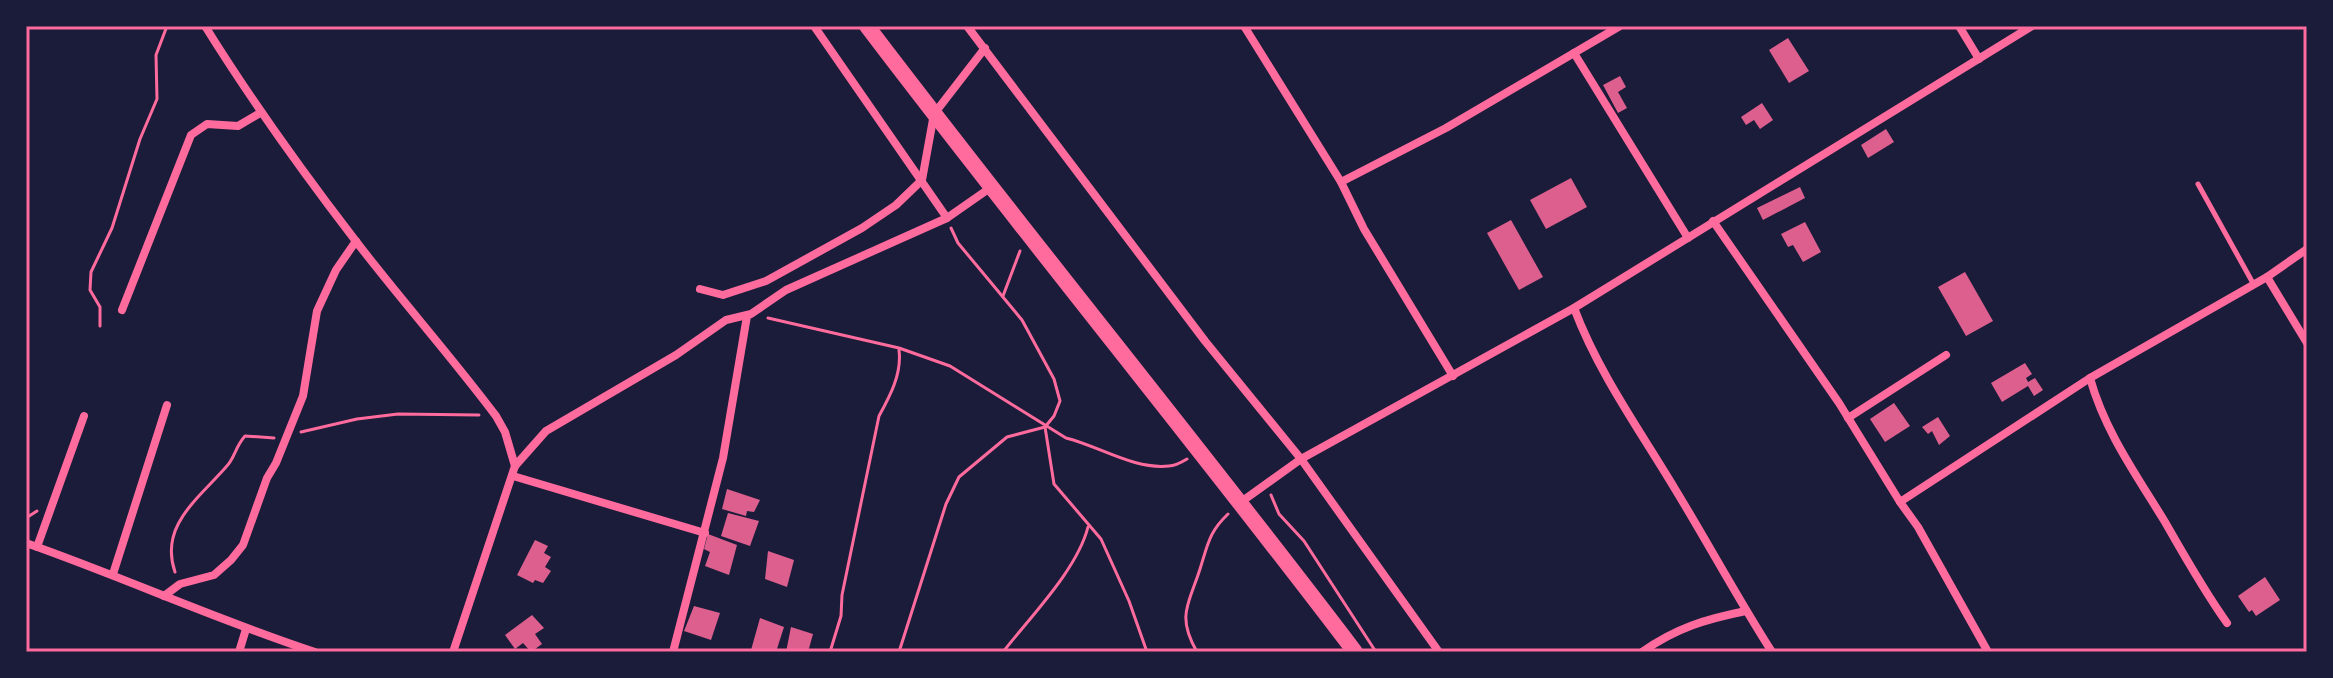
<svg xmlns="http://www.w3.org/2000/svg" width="2333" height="678" viewBox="0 0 2333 678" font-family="Signika,sans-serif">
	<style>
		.building { fill: #dd5f8e }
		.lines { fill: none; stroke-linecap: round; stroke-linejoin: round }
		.path { stroke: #ff6b9d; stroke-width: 3 }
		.service { stroke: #ff6b9d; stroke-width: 5 }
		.minor { stroke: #ff6b9d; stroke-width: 8 }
		.trunk { stroke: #ff6b9d; stroke-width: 16 }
		.neatline { fill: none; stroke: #ff6b9d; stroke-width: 3 }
	</style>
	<rect width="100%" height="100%" fill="#1b1b3a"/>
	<g class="building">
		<polygon points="1788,38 1809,71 1789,83 1769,50"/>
		<polygon points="1620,76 1626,87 1618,92 1627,108 1618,113 1603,85"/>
		<polygon points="1762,103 1773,120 1760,129 1754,120 1746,125 1741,117"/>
		<polygon points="1886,129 1894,142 1868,158 1861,145"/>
		<polygon points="1571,178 1587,207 1546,229 1530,200"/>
		<polygon points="1800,187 1805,198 1763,220 1757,208"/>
		<polygon points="1511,220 1543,277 1519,290 1487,233"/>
		<polygon points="1805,222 1821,252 1803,262 1793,245 1788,247 1781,234"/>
		<polygon points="1965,272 1993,321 1966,336 1938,287"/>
		<polygon points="2025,363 2032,374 2026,378 2028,382 2035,378 2043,390 2034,396 2028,386 2002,402 1991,383"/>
		<polygon points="1894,403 1910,426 1885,442 1870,419"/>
		<polygon points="1938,417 1950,436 1939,445 1932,431 1928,434 1922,427"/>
		<polygon points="727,489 760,500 754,512 747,511 746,516 722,509"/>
		<polygon points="728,513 759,521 750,546 721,536"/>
		<polygon points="708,534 737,545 729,575 705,566 710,552 704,549"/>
		<polygon points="535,540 548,546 544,553 551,557 545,567 551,571 543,583 535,580 533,583 517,575"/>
		<polygon points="768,551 794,560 787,587 765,579"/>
		<polygon points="2265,577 2280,600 2256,616 2252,610 2249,612 2238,596"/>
		<polygon points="694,606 720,613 711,640 684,631"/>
		<polygon points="532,615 544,628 535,634 542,644 531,652 523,643 515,649 505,635"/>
		<polygon points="760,618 784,627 776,652 751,650"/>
		<polygon points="791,627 813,634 808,652 786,652"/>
	</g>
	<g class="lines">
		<g class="path">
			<polyline points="1003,296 1020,251"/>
			<path d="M768,318L899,348L950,366L1066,438C1099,446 1134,470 1169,466C1175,466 1182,462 1187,459"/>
			<polyline points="100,326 100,307 90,290 91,272 112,228 140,139 157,99 156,55 167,26"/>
			<polyline points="1045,427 1054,484 1101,539 1129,601 1147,652"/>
			<polyline points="301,432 357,419 398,414 479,415"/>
			<polyline points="1271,495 1279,514 1304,541 1376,652"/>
			<polyline points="26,518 37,511"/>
			<path d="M175,572C159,526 198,499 226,467C235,458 235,447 245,436L274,438"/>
			<path d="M830,652L841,616L842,595L879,416C890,396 902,374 899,350"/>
			<polyline points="899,652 946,504 959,477 1007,437 1045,427 1054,416 1060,401 1054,379 1022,320 958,243 951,228"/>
			<path d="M1003,652C1030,617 1077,570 1088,527"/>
			<path d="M1197,652C1176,615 1189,604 1200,569C1208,544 1209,532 1228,514"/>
		</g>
		<polyline class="service" points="2198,184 2254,285"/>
		<g class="minor">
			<path d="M205,26C251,100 302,171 355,240C401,300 451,356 496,416L505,432L515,466"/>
			<polyline points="814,26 947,218"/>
			<polyline points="967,26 1205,341 1301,459 1439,652"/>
			<polyline points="1244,26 1341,182 1364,229 1453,376"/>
			<polyline points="1959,26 1979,59"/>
			<polyline points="1574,53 1688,238"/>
			<polyline points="1341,182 1446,128 1620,26"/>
			<polyline points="1713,221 1839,403 1900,502 2090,378 2267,277 2307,249"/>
			<polyline points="2267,277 2307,343"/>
			<polyline points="700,289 723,295 766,281 862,228 896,205 922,180 934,114 985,48"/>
			<path d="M1574,308C1599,374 1639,429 1675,489C1708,543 1738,599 1772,652"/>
			<polyline points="122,310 191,135 207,124 238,126 260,113"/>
			<path d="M2090,378C2105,432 2137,476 2165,522C2185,557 2204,591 2227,623"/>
			<polyline points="1848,418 1946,355"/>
			<polyline points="513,476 705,533"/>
			<polyline points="1241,502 1301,459 1574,308 2032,26"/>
			<polyline points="1900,502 1918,527 1988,652"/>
			<path d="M26,543C123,577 217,620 315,652"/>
			<polyline points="37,547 84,416"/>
			<polyline points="113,574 167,405"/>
			<polyline points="164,596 180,584 214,575 231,560 243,545 267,478 276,463 303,396 317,311 336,270 356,241"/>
			<polyline points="239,652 246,629"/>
			<polyline points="453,652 515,466 546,431 676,355 726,320 751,314 786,290 947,218 990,188"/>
			<polyline points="673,652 723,458 747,316"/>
			<path d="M1642,652C1676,628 1706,619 1746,611"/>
		</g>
		<path class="trunk" d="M867,26C1027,237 1195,441 1355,652"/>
	</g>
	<rect width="2333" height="678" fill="none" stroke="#1b1b3a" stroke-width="56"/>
	<rect x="28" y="28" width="2277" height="622" class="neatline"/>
</svg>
